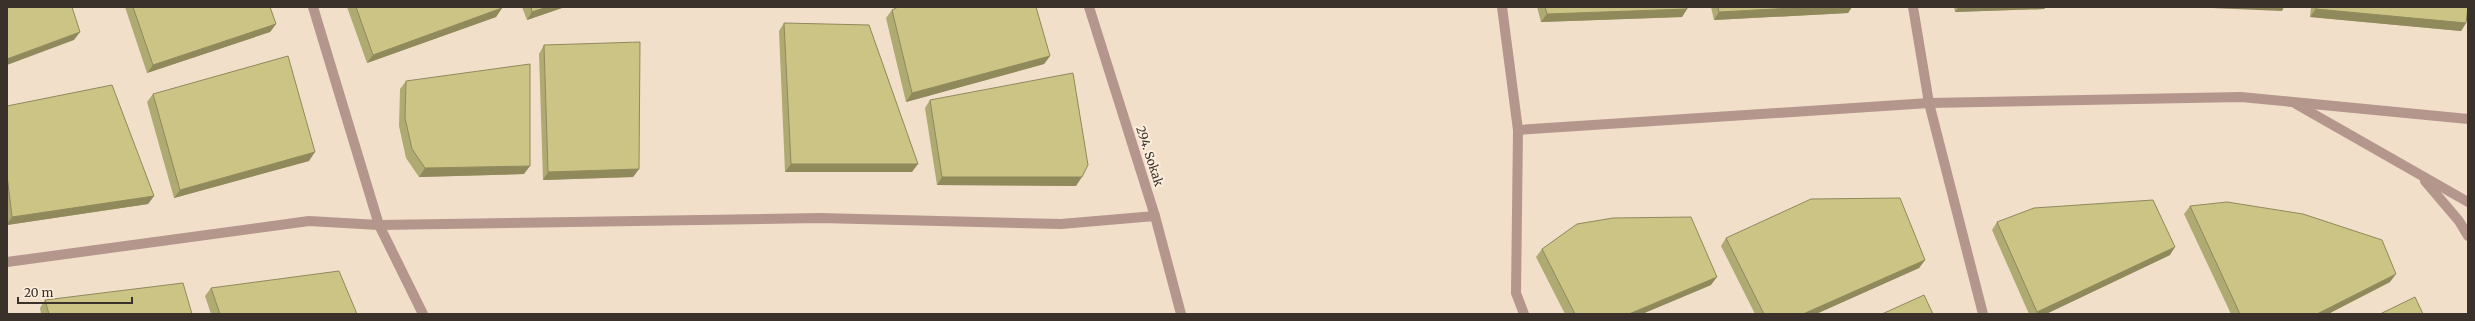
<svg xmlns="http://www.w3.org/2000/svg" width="2475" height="321" viewBox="0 0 2475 321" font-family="Merriweather,serif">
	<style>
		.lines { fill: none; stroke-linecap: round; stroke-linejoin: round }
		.minor { stroke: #b4968d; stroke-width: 10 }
		.wall { fill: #afa972 }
		.shaded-wall { fill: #8f895c }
		.building { fill: #ccc484; stroke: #8f895c }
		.labels { text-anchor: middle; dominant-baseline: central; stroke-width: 4; stroke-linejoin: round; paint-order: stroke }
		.street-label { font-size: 12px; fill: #3a322a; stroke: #fceddc }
	</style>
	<rect width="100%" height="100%" fill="#f2dfca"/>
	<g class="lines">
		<g class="minor">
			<polyline points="313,7 379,225 423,314"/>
			<polyline points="1089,7 1155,216 1181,314"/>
			<polyline points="1502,7 1518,130 1516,293 1524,314"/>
			<polyline points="1913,7 1929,103 1983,314"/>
			<polyline points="2296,104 2468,202"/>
			<polyline points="1518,130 1929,103 2241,97 2468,119"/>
			<polyline points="2425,181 2459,221 2468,236"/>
			<polyline points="7,262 309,221 379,225 820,218 1061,224 1155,216"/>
		</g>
	</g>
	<g class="wall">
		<polygon points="125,7 270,7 276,24 270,32 147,73"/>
		<polygon points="347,7 501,7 502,8 496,17 367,63"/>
		<polygon points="522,7 565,7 527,20"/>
		<polygon points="1537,7 1687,7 1687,9 1682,17 1541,22"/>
		<polygon points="1711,7 1852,7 1848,13 1714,20"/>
		<polygon points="1954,7 2046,7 2044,9 1955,12"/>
		<polygon points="2311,7 2468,7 2466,23 2461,31 2310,17"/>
		<polygon points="892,10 1050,56 1044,64 906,102 886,18"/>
		<polygon points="784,23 912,172 785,172 779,31"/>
		<polygon points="544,45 639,169 633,177 543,180 539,54"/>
		<polygon points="406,81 524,174 419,177 406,158 399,126 400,89"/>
		<polygon points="153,94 309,161 174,198 147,102"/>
		<polygon points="930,100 1076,186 937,185 925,108"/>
		<polygon points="7,106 154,196 148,204 7,225"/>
		<polygon points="2190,206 2390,282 2328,314 2231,314 2184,214"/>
		<polygon points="1997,222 2170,255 2046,314 2029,314 1992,230"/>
		<polygon points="1726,238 1925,260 1919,268 1816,314 1755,314 1721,246"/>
		<polygon points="1542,249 1711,285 1642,314 1565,314 1536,257"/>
		<polygon points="211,288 357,314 211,314 205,296"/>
		<polygon points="45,300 192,314 41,314 40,308"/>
	</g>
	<g class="shaded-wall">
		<polygon points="547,7 565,7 527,20 532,12"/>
		<polygon points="1811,7 1852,7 1848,13 1714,20 1719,12"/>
		<polygon points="1959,7 2046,7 2044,9 1955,12"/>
		<polygon points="2188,7 2284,7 2282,11"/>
		<polygon points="502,8 496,17 367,63 373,55"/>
		<polygon points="1687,9 1682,17 1541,22 1547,14"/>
		<polygon points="2316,9 2466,23 2461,31 2310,17"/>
		<polygon points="276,24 270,32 147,73 153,65"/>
		<polygon points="80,32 74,40 7,65 7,59"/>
		<polygon points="1050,56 1044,64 906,102 912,93"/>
		<polygon points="315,152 309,161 174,198 180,190"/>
		<polygon points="791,164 918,164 912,172 785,172"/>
		<polygon points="530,166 524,174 419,177 425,168"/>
		<polygon points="639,169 633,177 543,180 548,172"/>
		<polygon points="942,177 1082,177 1076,186 937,185"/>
		<polygon points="154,196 148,204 7,225 7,224 12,217"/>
		<polygon points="2175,247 2170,255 2046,314 2036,314 2037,312"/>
		<polygon points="1925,260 1919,268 1816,314 1803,314"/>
		<polygon points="2396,274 2390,282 2328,314 2317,314"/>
		<polygon points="1717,277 1711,285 1642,314 1629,314"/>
	</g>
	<g class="building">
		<polygon points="7,7 72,7 80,32 7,59"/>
		<polygon points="133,7 270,7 276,24 153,65"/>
		<polygon points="356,7 501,7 502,8 373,55"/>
		<polygon points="531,7 547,7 532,12"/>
		<polygon points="898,7 1036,7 1050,56 912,93 892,10"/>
		<polygon points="1545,7 1687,7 1687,9 1547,14"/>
		<polygon points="1718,7 1811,7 1719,12"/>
		<polygon points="2316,7 2468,7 2466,23 2316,9"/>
		<polygon points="784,23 869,25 918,164 791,164"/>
		<polygon points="640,42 639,169 548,172 544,45"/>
		<polygon points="288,56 315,152 180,190 153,94"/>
		<polygon points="530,64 530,166 425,168 412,149 405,118 406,81"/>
		<polygon points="1073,73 1088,165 1082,177 942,177 930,100"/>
		<polygon points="112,85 154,196 12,217 7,175 7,106"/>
		<polygon points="1900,198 1925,260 1803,314 1764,314 1726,238 1811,199"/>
		<polygon points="2153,200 2175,247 2037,312 1997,222 2034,208"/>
		<polygon points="2227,202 2303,214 2382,240 2396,274 2317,314 2240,314 2190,206"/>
		<polygon points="1691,217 1717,277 1629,314 1575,314 1542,249 1577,224 1613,218"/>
		<polygon points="339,271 357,314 220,314 211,288"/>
		<polygon points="183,283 192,314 49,314 45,300"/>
		<polygon points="1924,295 1933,314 1882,314"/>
		<polygon points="2415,297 2423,314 2380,314"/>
	</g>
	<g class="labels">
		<g class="street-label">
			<text transform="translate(1150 156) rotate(72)">294. Sokak</text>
		</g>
	</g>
	<rect width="2475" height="321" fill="none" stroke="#3a322a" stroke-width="16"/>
	<path d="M18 297v6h114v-6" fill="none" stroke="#3a322a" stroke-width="2"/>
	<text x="24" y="297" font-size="12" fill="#3a322a" stroke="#fceddc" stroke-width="3" paint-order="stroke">20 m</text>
</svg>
